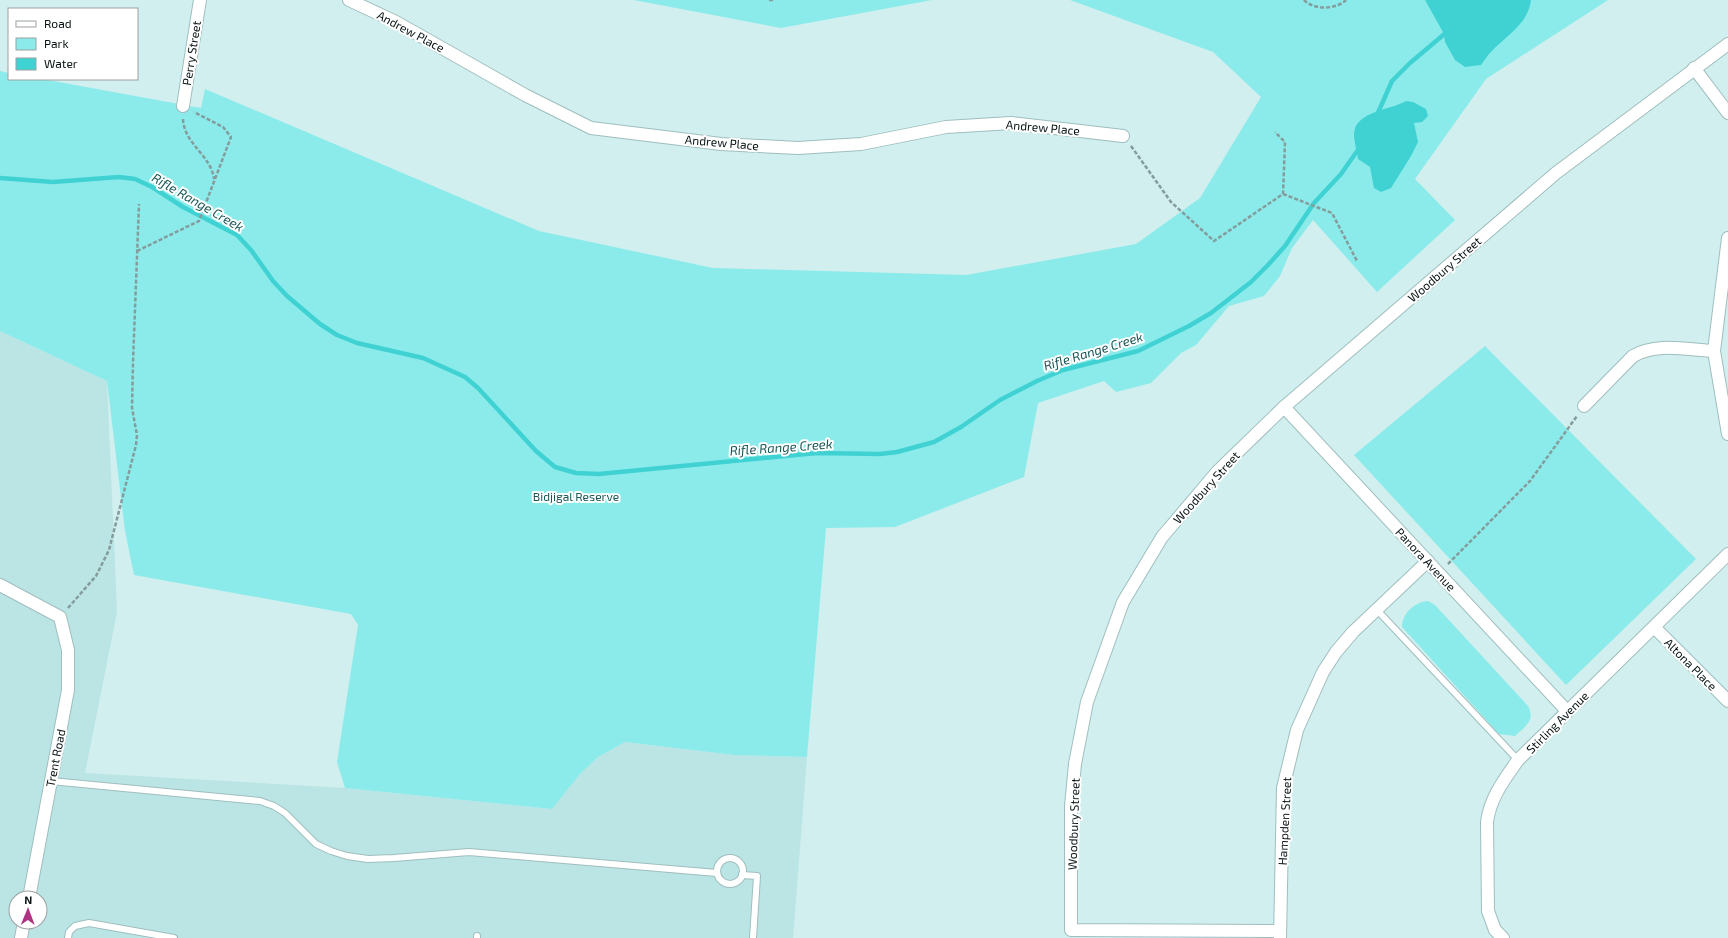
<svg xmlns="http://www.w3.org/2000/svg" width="1728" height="938" viewBox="0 0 1728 938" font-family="'Exo 2',sans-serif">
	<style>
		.built { fill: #bbe4e4; fill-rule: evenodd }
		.green { fill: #8bebeb }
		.water { fill: #40d2d3 }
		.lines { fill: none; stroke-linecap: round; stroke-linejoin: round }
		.stream { stroke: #40d2d3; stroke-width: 4.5 }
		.service-casing { stroke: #a0bebe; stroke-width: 8 }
		.minor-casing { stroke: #a0bebe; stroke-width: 14 }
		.path { stroke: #859c9c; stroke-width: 2.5; stroke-dasharray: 4 2; stroke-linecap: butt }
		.service { stroke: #fff; stroke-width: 6 }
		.minor { stroke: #fff; stroke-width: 12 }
		.labels { text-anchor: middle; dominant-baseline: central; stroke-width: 4; stroke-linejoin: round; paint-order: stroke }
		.street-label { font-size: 12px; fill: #081313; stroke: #fff }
		.park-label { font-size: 12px; fill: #1b5657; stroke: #fff }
		.water-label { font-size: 13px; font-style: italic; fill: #1a5556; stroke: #fff }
	</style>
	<rect width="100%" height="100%" fill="#d0efee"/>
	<path class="built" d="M0,331L107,381L117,612L85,773L345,788L552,809L580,774L598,757L625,742L734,755L807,757L793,938H0ZM16,898H40V922H16Z"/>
	<g class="green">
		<polygon points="634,0 932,0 781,28"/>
		<polygon points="1070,0 1608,0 1486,79 1415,179 1455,220 1377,292 1313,220 1292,248 1280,276 1264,296 1229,306 1196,345 1181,353 1151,383 1116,392 1104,381 1038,403 1024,477 895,527 826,528 807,757 734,755 625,742 598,757 580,774 552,809 345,788 337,762 358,625 351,614 134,575 125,531 107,381 0,331 0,71 9,73 9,79 42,79 201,108 205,89 539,231 713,268 966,275 1136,244 1200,198 1261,97 1213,52"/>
		<polygon points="1485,346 1696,559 1566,685 1354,455"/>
		<path d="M1428,601L1435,605L1528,706C1536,721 1525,726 1515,736L1499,734L1402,627C1402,613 1415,602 1428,601Z"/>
	</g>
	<g class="water">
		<path d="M1425,0H1531C1528,25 1505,36 1490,53C1487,56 1484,61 1481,65L1465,67L1455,60L1445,42L1444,34Z"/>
		<path d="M1406,101L1413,102L1426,109L1428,116L1422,122L1414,123L1418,142L1411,156L1391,188L1381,192L1374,188L1370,167L1358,159C1357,151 1354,142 1354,134C1355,111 1391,110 1406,101Z"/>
	</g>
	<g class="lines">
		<g class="stream">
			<polyline points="1377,115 1392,81 1410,63 1448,31"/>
			<polyline points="0,178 53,182 119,177 135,179 152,187 183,207 237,235 251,250 273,281 287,296 320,324 337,335 357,343 423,358 465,377 478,388 536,451 555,467 576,473 599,474 817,453 880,454 897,452 934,442 961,427 1000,400 1037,381 1063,370 1138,351 1189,326 1211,313 1251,282 1268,265 1285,246 1314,203 1341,174 1360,147"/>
		</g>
		<defs>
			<g id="service">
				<polyline points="1377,610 1518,760"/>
				<polyline points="51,781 260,801 274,806 285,813 316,844 331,851 347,856 368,859 394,858 469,852 717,873"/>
				<circle cx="730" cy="871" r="13"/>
				<polyline points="742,875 757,876 753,938"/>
				<polyline points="68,938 69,932 75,926 89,923 174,938"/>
				<polyline points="477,938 477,936"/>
			</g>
			<g id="minor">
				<polyline points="349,0 396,22 525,95 591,128 721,144 798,148 861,144 946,127 1011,123 1123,136"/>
				<polyline points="1694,68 1728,113"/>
				<polyline points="183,106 200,0"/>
				<polyline points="1728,238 1714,351 1728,434"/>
				<path d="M1584,406L1633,356C1657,342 1688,350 1714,351"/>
				<polyline points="1284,407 1567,711"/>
				<polyline points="0,585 60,617 68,650 68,690 29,898"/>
				<polyline points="1654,627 1728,701"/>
				<polyline points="1280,931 1071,930 1071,806 1075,764 1087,702 1123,602 1162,537 1218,471 1284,407 1556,173 1728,44"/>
				<polyline points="21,938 24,922"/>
				<polyline points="1280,938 1283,788 1297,730 1323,672 1336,652 1353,632 1428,561"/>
				<path d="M1503,938L1495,930L1488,911L1487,822C1490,798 1504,780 1518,760L1728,554"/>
			</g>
		</defs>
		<use href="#service" class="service-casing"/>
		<use href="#minor" class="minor-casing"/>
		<g class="path">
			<polyline points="769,0 774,0"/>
			<path d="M1304,0C1313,10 1336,10 1346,0"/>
			<path d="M183,119C184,144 211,155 214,179"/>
			<polyline points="1131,146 1171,202 1214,241 1283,194 1285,142 1275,132"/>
			<polyline points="1283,194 1332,213 1357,261"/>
			<polyline points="137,251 199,221 231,137 223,127 194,112"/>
			<polyline points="1448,564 1530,481 1577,416"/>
			<polyline points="68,608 96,576 109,550 136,445 137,435 132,408 133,362 139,204"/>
		</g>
		<use href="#service" class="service"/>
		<use href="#minor" class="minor"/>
	</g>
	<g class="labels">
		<g class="street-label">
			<text transform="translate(411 31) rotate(28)">Andrew Place</text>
			<text transform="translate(191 53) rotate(-81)">Perry Street</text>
			<text transform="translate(1043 127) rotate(5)">Andrew Place</text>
			<text transform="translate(722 142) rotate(5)">Andrew Place</text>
			<text transform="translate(1444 269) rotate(-41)">Woodbury Street</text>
			<text transform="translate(1206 487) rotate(-48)">Woodbury Street</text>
			<text transform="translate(1426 559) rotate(47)">Panora Avenue</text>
			<text transform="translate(1691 664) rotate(45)">Altona Place</text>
			<text transform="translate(1557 722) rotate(-45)">Stirling Avenue</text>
			<text transform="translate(55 758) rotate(-79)">Trent Road</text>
			<text transform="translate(1284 821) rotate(-87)">Hampden Street</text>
			<text transform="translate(1073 824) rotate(-88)">Woodbury Street</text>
		</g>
		<g class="park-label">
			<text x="576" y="496">Bidjigal Reserve</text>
		</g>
		<g class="water-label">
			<text transform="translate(198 202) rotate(30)">Rifle Range Creek</text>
			<text transform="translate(1093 351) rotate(-17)">Rifle Range Creek</text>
			<text transform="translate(781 447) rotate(-4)">Rifle Range Creek</text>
		</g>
	</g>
	<rect x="8" y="8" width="130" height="72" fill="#ffffff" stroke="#9ca1a1"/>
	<rect x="16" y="21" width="20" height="6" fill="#ffffff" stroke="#9ca1a1"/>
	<text x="44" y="28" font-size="12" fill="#081313">Road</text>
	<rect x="16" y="38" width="20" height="12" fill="#8bebeb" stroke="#9ca1a1"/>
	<text x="44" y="48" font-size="12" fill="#081313">Park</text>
	<rect x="16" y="58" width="20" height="12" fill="#40d2d3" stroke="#9ca1a1"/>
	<text x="44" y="68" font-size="12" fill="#081313">Water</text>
	<g transform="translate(28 910) rotate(1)"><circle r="19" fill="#ffffff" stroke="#9ca1a1"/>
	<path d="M0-3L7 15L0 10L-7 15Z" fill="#af3283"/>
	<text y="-6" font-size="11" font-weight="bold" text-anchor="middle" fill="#081313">N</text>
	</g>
</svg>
